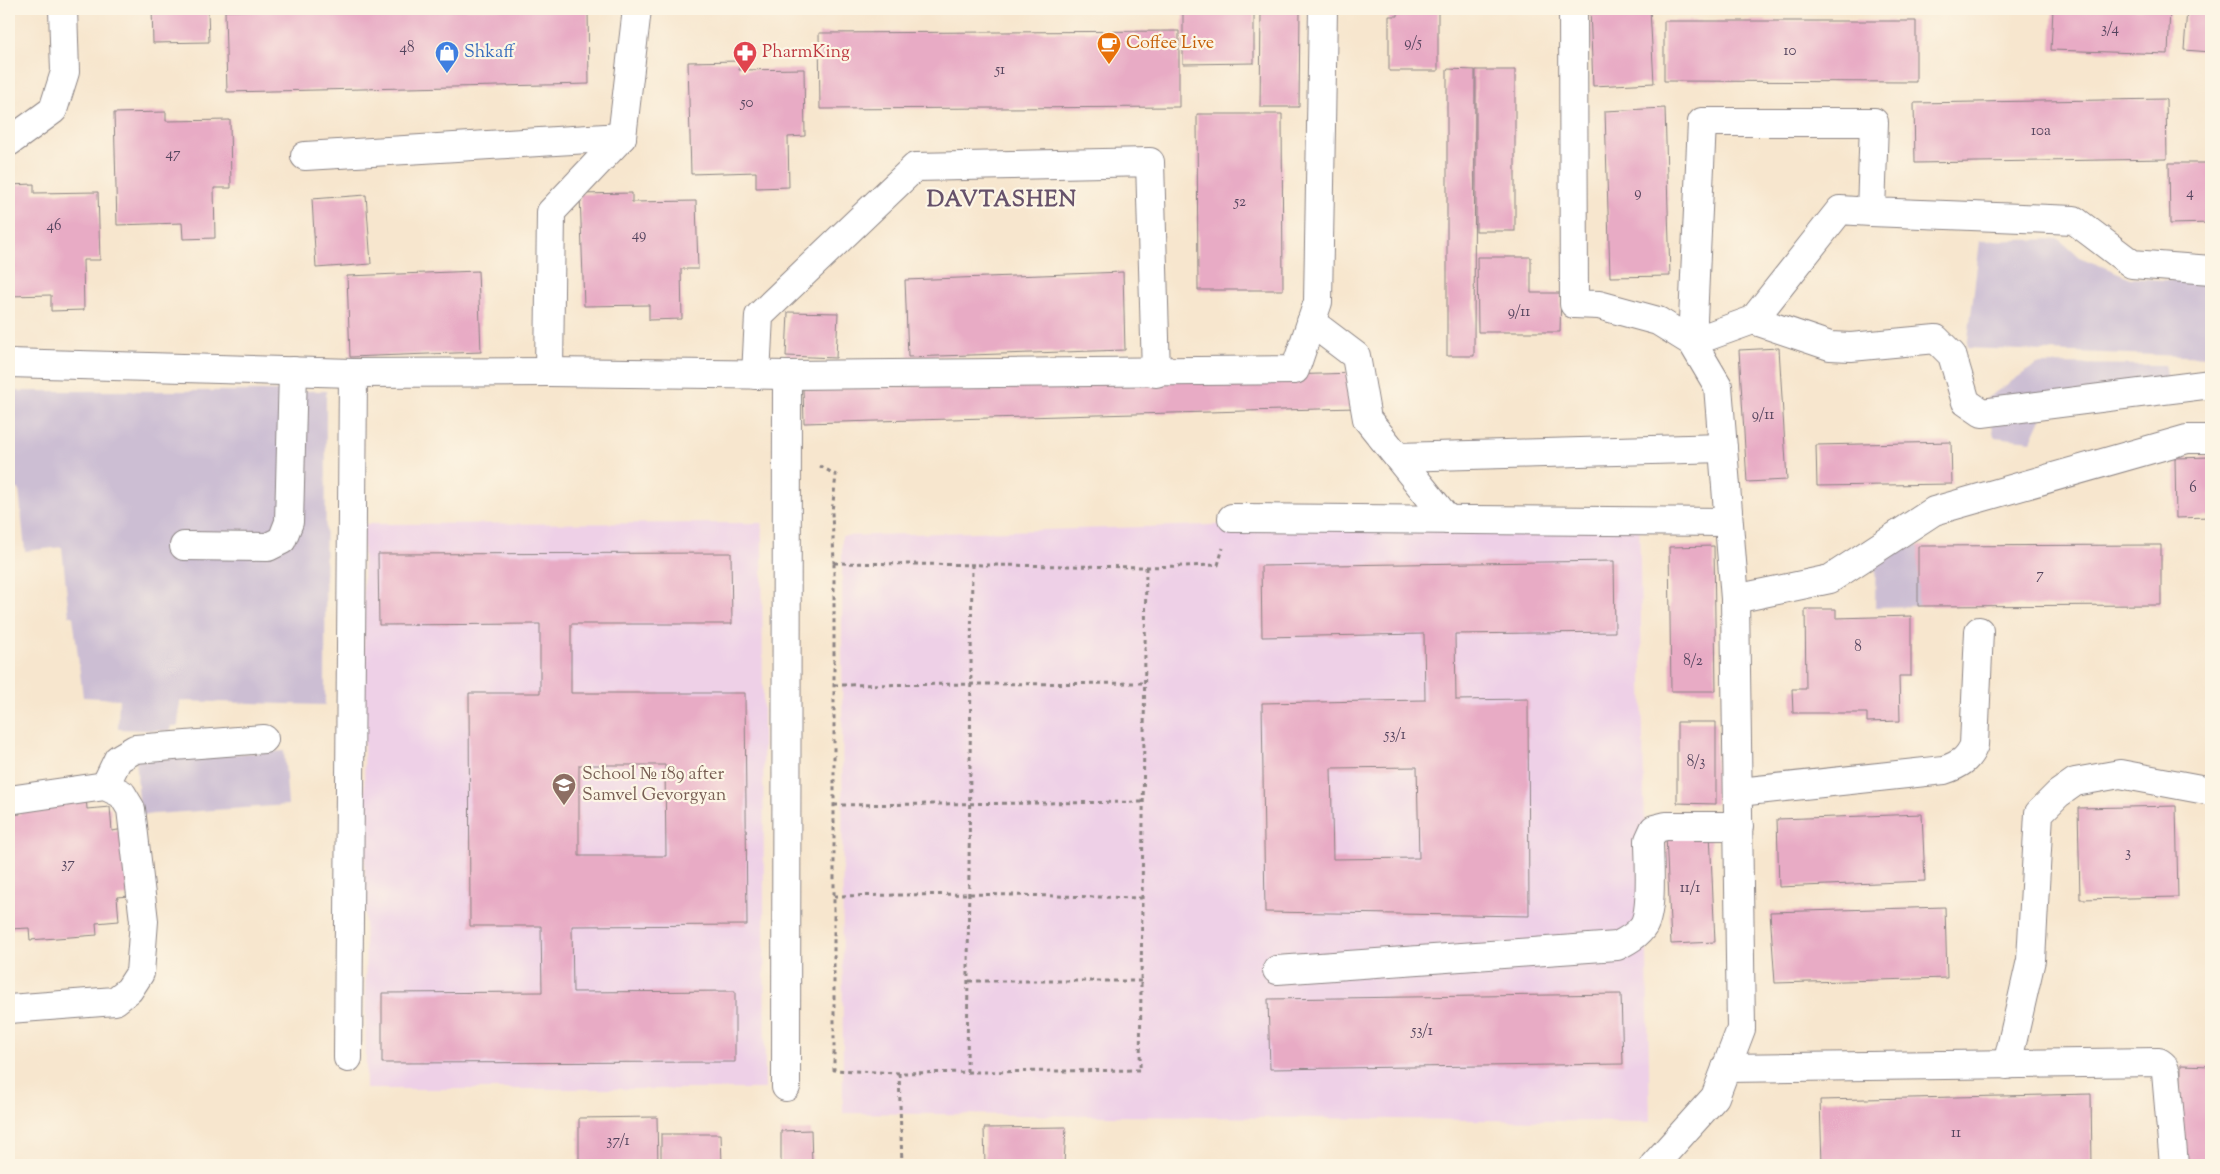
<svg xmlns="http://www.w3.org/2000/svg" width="2220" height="1174" viewBox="0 0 2220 1174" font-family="'Sorts Mill Goudy',serif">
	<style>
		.built { fill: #eed0e7 }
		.industrial { fill: #ccbed3 }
		.building { fill: #e8abc5; fill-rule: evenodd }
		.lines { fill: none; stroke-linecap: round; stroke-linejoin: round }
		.minor-casing { stroke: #8c8484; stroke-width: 30 }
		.path { stroke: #8c8484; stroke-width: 3; stroke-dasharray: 4 4; stroke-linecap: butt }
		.minor { stroke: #fff; stroke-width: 28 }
		.labels { text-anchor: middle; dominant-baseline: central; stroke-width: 4.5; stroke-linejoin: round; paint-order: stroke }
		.number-label { font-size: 15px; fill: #54445e }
		.food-label { font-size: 18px; fill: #c56008; stroke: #fcf5e5; text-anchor: start }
		.shop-label { font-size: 18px; fill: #366cbe; stroke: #fcf5e5; text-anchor: start }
		.health-label { font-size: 18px; fill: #be3a42; stroke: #fcf5e5; text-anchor: start }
		.education-label { font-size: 18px; fill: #785e54; stroke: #fcf5e5; text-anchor: start }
		.district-label { font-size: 22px; font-weight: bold; letter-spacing: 1px; fill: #67526b; stroke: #fcf5e5 }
	</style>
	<rect width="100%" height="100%" fill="#fcf5e5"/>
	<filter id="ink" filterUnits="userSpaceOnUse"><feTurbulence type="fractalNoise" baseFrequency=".02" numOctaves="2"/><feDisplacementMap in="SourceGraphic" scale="10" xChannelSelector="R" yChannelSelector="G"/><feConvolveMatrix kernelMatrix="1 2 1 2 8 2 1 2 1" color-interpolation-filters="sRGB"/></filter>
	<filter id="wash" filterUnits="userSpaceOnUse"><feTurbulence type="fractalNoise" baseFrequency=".0096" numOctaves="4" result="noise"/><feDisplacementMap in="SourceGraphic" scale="20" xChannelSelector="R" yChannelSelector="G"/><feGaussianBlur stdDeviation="1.12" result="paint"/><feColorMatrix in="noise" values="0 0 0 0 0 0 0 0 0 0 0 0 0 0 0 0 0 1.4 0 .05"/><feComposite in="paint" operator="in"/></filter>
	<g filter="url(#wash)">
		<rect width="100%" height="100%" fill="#f7e6ce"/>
		<g class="built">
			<polygon points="1639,512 1650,1122 843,1113 842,536"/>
			<polygon points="762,523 765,1089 366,1089 363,524"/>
		</g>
		<g class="industrial">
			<polygon points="2059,239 2079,257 2131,278 2211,283 2211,357 1967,348 1980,241"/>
			<polygon points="2037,364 2165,365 2173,404 2048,403 2031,441 1994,437 1987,398"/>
			<polygon points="9,391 326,391 325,705 180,701 178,726 171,726 170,731 118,729 119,699 83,697 73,616 69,616 62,547 25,551 19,489 9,489"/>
			<polygon points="1876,545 1918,546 1918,606 1875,607"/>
			<polygon points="284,751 288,805 140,815 136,760"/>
		</g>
		<g id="blocks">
			<g class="building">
				<polygon points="152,9 208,9 209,42 153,43"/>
				<polygon points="334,9 588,9 589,84 227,92 225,11"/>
				<polygon points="1183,9 1254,9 1254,63 1183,64"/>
				<polygon points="1261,9 1300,9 1299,107 1260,107"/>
				<polygon points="1398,9 1438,9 1438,71 1389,71 1389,16 1398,16"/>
				<polygon points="1590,9 1650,9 1654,83 1593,86"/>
				<polygon points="2053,9 2170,9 2168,54 2051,50"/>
				<polygon points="2187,9 2211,9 2211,52 2184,50"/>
				<polygon points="9,20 11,20 13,105 9,105"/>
				<polygon points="1664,21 1916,21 1916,82 1664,81"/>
				<polygon points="1179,31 1179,107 820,109 819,33"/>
				<polygon points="739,61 739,70 804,69 805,136 788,137 789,187 756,188 756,172 691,174 688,62"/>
				<polygon points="1447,69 1475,70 1474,356 1447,356"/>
				<rect x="1476" y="70" width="39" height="161"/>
				<polygon points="2166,99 2167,159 1915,163 1914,103"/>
				<polygon points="1665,108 1670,276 1610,277 1605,111"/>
				<polygon points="166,112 166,121 230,120 231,188 214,188 215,238 183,239 182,223 117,225 114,113"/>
				<polygon points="1197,114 1282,114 1283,290 1198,290"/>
				<polygon points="2169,163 2211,163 2211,223 2170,224"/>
				<polygon points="34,184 34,193 98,192 100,260 83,260 84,310 51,311 51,295 9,296 9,185"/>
				<polygon points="632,193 632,202 696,201 698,269 681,269 682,319 649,320 649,305 584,306 580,194"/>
				<polygon points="366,195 371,264 316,268 312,199"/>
				<polygon points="1477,257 1531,257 1531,293 1561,293 1560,332 1478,332"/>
				<polygon points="478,271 481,352 350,357 347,276"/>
				<polygon points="1123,272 1125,350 908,357 905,280"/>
				<polygon points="788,312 838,313 836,358 786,356"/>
				<polygon points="1779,348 1787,480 1747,482 1739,350"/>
				<polygon points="1355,373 1356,408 804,423 803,389"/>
				<polygon points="1951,442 1952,484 1817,486 1816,445"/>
				<polygon points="2211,457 2211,517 2176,518 2175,458"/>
				<polygon points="2161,545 2161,605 1918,606 1918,546"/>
				<polygon points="1714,546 1716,691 1671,691 1669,547"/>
				<path d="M731,553L732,624H571V693H745L747,925L572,926L573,992L735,991V1062L382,1063V993L542,992L541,926H470L469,693H540V624L379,625L378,554ZM579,765H665L666,856H579Z"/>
				<path d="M1614,561L1615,632L1455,634L1456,700L1528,699L1529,916L1265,912L1262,703L1425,700L1424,634L1262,637L1261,566ZM1417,767L1419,858L1333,859L1331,768Z"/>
				<polygon points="1805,609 1836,609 1836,618 1911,616 1911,676 1899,676 1900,721 1867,722 1867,713 1793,713 1792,689 1806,689"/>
				<polygon points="1677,722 1716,722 1716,804 1677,803"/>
				<polygon points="86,796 87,809 110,807 112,831 124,829 129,896 117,897 119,921 96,923 97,935 30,940 29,928 9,929 9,815 20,814 19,802"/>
				<polygon points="2176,806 2178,897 2080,899 2078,808"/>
				<polygon points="1922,814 1925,881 1779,887 1777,819"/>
				<polygon points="1710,833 1715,942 1671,944 1666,835"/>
				<polygon points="1945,907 1947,978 1775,983 1770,912"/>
				<polygon points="1621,994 1623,1064 1270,1069 1268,999"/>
				<polygon points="2181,1065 2211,1066 2211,1165 2180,1165"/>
				<polygon points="2091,1094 2092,1165 1822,1165 1820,1100"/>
				<polygon points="657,1117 658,1165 579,1165 579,1118"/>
				<polygon points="1066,1127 1064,1165 985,1165 984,1128"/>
				<polygon points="811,1130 812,1165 781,1165 781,1131"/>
				<polygon points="661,1134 721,1134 722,1165 661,1165"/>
			</g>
		</g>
	</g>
	<g filter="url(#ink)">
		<use href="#blocks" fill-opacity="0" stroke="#8c8484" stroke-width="1"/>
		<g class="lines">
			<defs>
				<g id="minor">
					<polyline points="1573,9 1574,304 1599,305 1658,321 1692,342 1718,386 1735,599 1741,1029 1715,1097 1654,1165"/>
					<polyline points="9,142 53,110 65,72 63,9"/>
					<polyline points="305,156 622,137"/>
					<polyline points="1871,212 1874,122 1702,122 1692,342 1753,320 1840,210 1871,212 2074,220 2132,264 2211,270"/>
					<polyline points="1753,320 1830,346 1851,347 1936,339 1952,355 1966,402 1982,413 2211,384"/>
					<polyline points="1311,322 1356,356 1367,419 1448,520"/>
					<polyline points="9,363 353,373 549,372 787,375 1295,370 1318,302 1323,9"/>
					<polyline points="549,372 551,212 622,137 637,9"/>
					<polyline points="756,375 759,316 915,167 1150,162 1156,373"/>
					<polyline points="1398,457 1723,448"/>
					<polyline points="1232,518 1728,522"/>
					<polyline points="184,546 268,547 282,540 289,522 293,371"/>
					<polyline points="1735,599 1830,579 1934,511 2187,439 2211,439"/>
					<polyline points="105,786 118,759 135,749 264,739"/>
					<path d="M1739,792L1944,770C1959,765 1968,760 1974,745L1979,631"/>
					<polyline points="9,800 105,786 122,794 131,809 144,921 140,973 129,990 115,1001 9,1009"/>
					<path d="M1277,970L1617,946C1627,941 1638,935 1644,925C1653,908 1649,861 1649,840L1654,829L1666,826H1739"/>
					<polyline points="348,1058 353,373"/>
					<polyline points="2007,1065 2031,960 2039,813 2058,794 2075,782 2120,774 2211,791"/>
					<polyline points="1726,1068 2159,1062 2163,1065 2166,1073 2174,1165"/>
					<polyline points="786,1087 787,375"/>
				</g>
			</defs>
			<use href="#minor" class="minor-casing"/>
			<g class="path">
				<polyline points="820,466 836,475 832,512 834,563"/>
				<polygon points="834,563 1146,567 1140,1070 899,1073 834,1070"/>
				<polyline points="1146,567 1218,565 1223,548"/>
				<polyline points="834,685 1145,683"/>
				<polyline points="834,805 1143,802"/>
				<polyline points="834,896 969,894 1142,898"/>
				<polyline points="969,981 1141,981"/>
				<polyline points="967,1072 972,565"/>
				<polyline points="899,1073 902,1165"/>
			</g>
			<use href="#minor" class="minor"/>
		</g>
	</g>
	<defs>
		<symbol id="cafe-pin" viewBox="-11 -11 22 30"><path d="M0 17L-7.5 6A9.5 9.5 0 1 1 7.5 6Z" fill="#e8710a" stroke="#fcf5e5"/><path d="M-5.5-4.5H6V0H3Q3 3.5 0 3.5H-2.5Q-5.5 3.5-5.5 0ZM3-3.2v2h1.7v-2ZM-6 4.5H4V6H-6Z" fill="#fff"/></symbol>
		<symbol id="shop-pin" viewBox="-11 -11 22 30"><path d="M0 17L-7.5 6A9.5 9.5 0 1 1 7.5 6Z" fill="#3f7fe0" stroke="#fcf5e5"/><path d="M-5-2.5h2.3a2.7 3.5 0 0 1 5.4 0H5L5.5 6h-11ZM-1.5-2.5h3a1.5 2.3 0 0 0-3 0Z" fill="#fff"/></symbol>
		<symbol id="pharmacy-pin" viewBox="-11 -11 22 30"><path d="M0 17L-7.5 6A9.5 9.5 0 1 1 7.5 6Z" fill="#e0444e" stroke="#fcf5e5"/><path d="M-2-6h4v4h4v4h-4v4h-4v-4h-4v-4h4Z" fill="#fff"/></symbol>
		<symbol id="school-pin" viewBox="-11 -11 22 30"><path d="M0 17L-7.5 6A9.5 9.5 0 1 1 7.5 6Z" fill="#8d6e63" stroke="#fcf5e5"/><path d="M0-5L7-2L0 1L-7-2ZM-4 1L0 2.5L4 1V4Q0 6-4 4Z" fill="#fff"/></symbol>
	</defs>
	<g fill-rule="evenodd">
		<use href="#cafe-pin" x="1095" y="30" width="28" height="38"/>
		<use href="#shop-pin" x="433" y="39" width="28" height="38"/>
		<use href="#pharmacy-pin" x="731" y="39" width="28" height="38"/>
		<use href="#school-pin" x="550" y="771" width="28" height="38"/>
	</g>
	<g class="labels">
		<g class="number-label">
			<text x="2110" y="29">3/4</text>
			<text x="1413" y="43">9/5</text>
			<text x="407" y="48">48</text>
			<text x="1790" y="51">10</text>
			<text x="1000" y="70">51</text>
			<text x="747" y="103">50</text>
			<text x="2041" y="131">10a</text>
			<text x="173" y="154">47</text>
			<text x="1638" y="193">9</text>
			<text x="2190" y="193">4</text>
			<text x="1240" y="202">52</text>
			<text x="54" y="226">46</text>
			<text x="639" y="235">49</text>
			<text x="1519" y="312">9/11</text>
			<text x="1763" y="415">9/11</text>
			<text x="2193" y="488">6</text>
			<text x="2040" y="575">7</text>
			<text x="1858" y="647">8</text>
			<text x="1693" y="661">8/2</text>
			<text x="1395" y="735">53/1</text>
			<text x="1696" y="762">8/3</text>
			<text x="2128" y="853">3</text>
			<text x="68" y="864">37</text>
			<text x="1690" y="888">11/1</text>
			<text x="1422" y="1031">53/1</text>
			<text x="1956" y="1133">11</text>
			<text x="618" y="1141">37/1</text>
		</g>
		<g class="food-label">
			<text x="1126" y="44">Coffee Live</text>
		</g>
		<g class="shop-label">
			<text x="464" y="53">Shkaff</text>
		</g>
		<g class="health-label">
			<text x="762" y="53">PharmKing</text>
		</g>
		<g class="education-label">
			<text x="582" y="775">School № 189 after<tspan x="582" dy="21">Samvel Gevorgyan</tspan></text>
		</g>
		<g class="district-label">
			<text x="1002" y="201">DAVTASHEN</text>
		</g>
	</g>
	<rect width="2220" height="1174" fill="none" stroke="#fcf5e5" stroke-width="30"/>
</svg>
